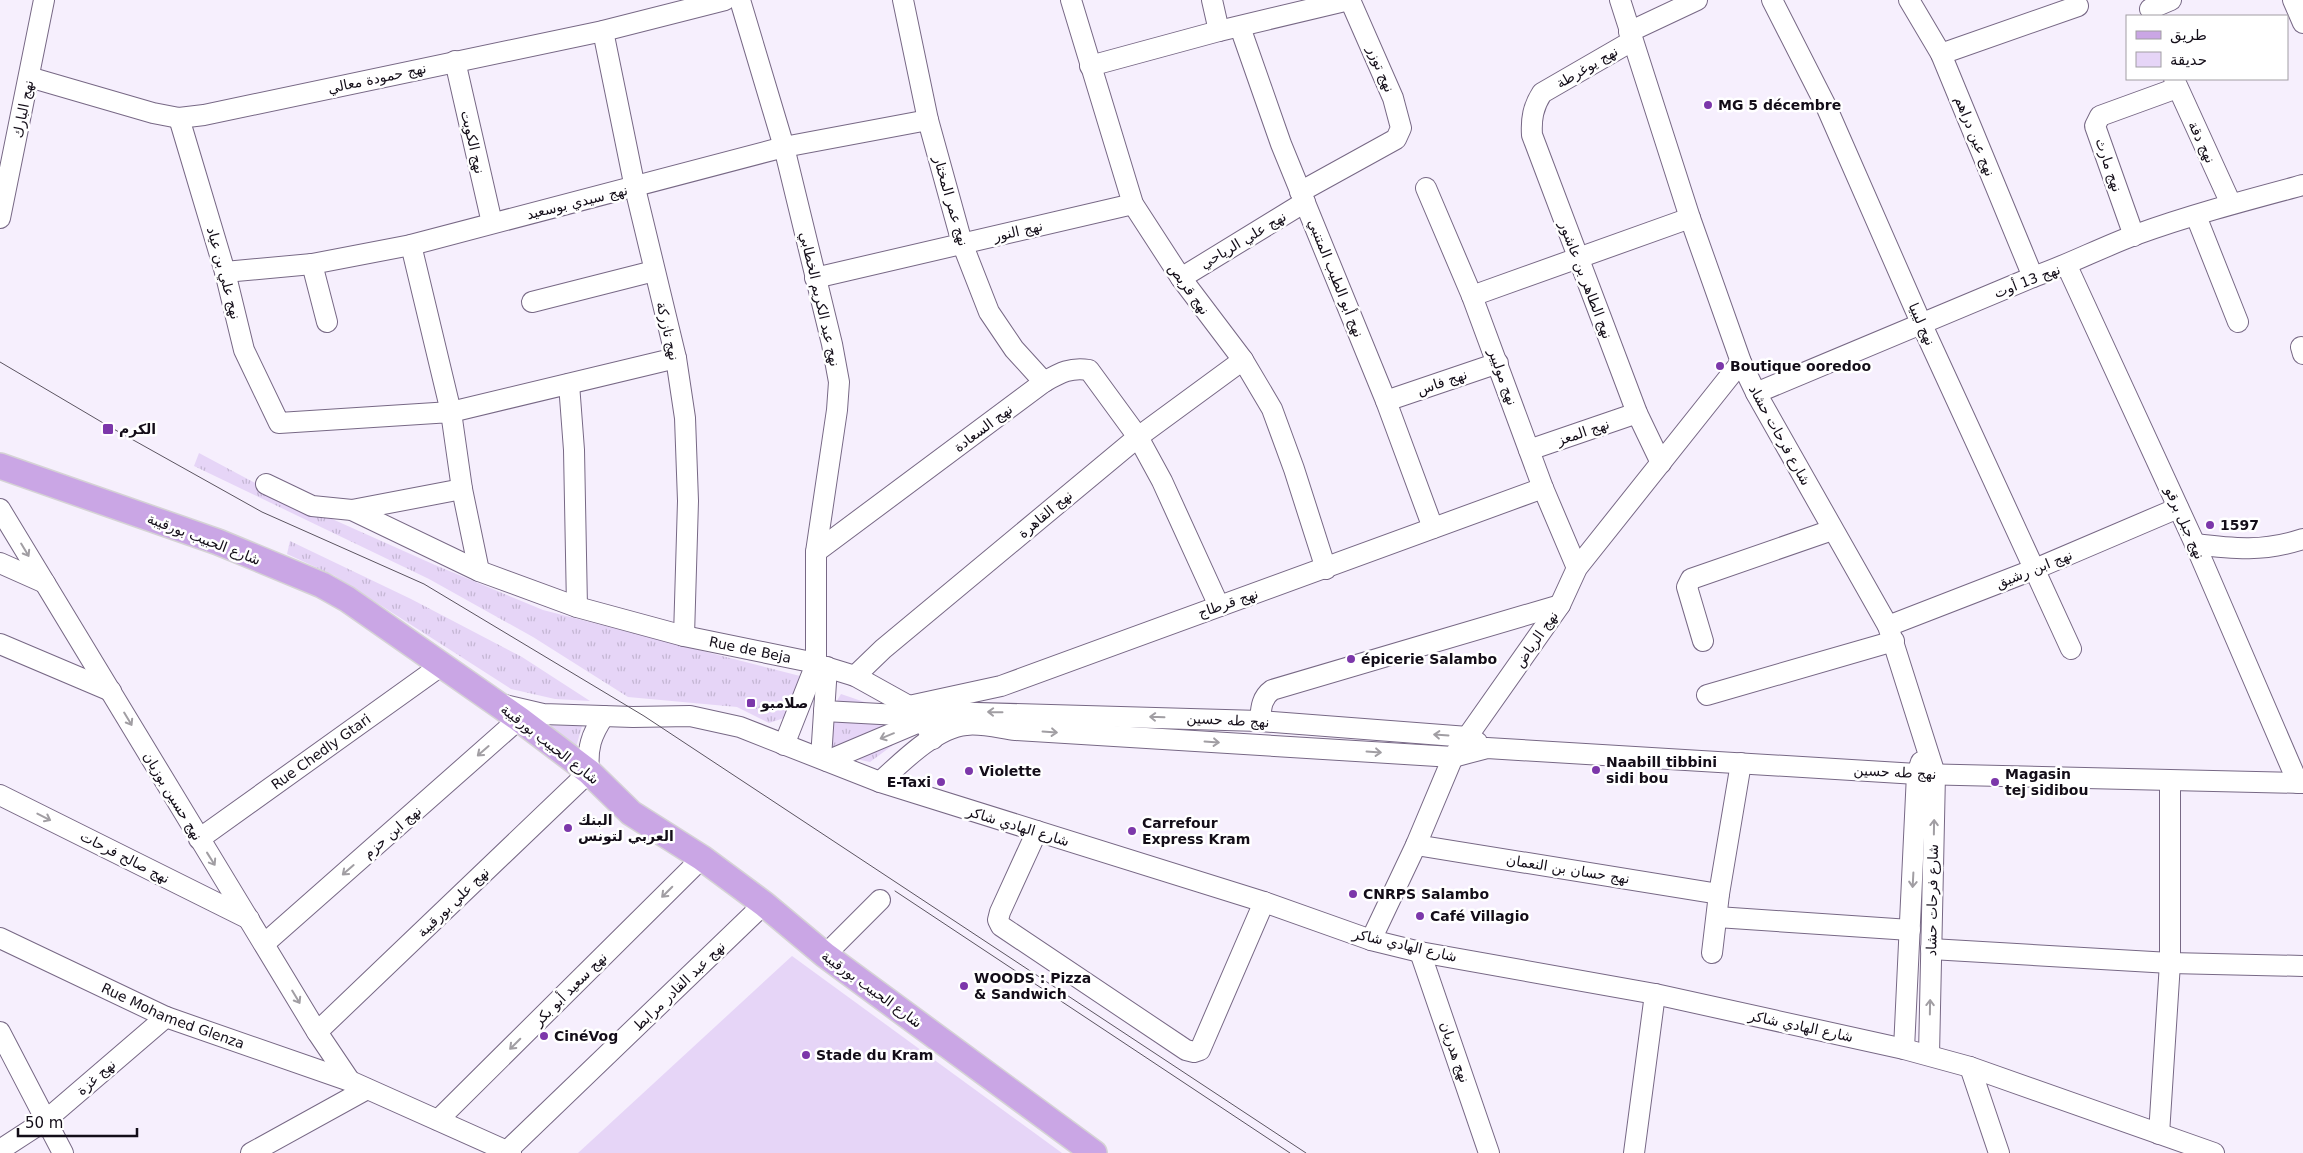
<svg xmlns="http://www.w3.org/2000/svg" width="2303" height="1153" viewBox="0 0 2303 1153" font-family="'DejaVu Sans',Cairo,sans-serif">
	<style>
		.grass { fill: url(#grass-tufts) }
		.park { fill: #e6d5f7 }
		.lines { fill: none; stroke-linecap: round; stroke-linejoin: round }
		.minor-casing { stroke: #776885; stroke-width: 22 }
		.major-casing { stroke: #d5d3d5; stroke-width: 28 }
		.minor { stroke: #fff; stroke-width: 20 }
		.major { stroke: #caa6e5; stroke-width: 25 }
		.tram { stroke: #5b5460; stroke-width: 1 }
		.oneway { stroke: #a19ea3 }
		.poi-dot { fill: #7c37aa; stroke: #fff; stroke-width: 2 }
		.labels { text-anchor: middle; dominant-baseline: central; stroke-width: 5; stroke-linejoin: round; paint-order: stroke }
		.street-label { font-size: 14px; fill: #130d18; stroke: #fff }
		.poi-label { font-size: 14px; font-weight: bold; fill: #130d18; stroke: #fff; text-anchor: start }
	</style>
	<defs>
		<pattern id="grass-tufts" width="24" height="20" patternUnits="userSpaceOnUse" patternTransform="scale(1.25)"><rect width="24" height="20" fill="#e6d5f7"/><path d="M3 7l-1-3M5 7V3M7 7l1-3M15 17l-1-3M17 17v-4M19 17l1-3" fill="none" stroke="#c4b6d3"/></pattern>
	</defs>
	<rect width="100%" height="100%" fill="#f6effd"/>
	<g class="grass">
		<polygon points="199,453 274,493 435,565 543,610 804,677 787,717 769,723 737,707 628,697 533,637 429,579 194,466"/>
		<polygon points="290,541 411,599 522,657 590,701 555,699 511,689 335,576 287,554"/>
		<polygon points="841,694 882,708 897,742 870,762 856,759 813,741"/>
		<polygon points="547,725 582,726 576,747"/>
	</g>
	<polygon class="park" points="792,956 1062,1153 578,1153"/>
	<g class="lines">
		<defs>
			<g id="minor">
				<polyline points="740,0 784,147 832,344 839,382 837,410 816,552 816,664 784,745"/>
				<polyline points="903,0 928,120 962,243 989,312 1014,349 1044,382"/>
				<polyline points="1071,0 1133,204 1181,278 1243,360 1272,409 1294,469 1326,569"/>
				<polyline points="1212,0 1219,31"/>
				<polyline points="1620,0 1690,218 1741,362 1756,393 1888,626 1935,774 1929,1055"/>
				<polyline points="1772,0 1826,106 1922,325 2071,649"/>
				<polyline points="1909,0 1941,54 2033,277"/>
				<polyline points="2293,0 2303,23"/>
				<polyline points="2150,9 2171,0"/>
				<polyline points="1240,27 1281,144 1386,401 1433,528"/>
				<polyline points="603,31 635,188 676,358 685,418 688,501 684,636"/>
				<polyline points="1629,32 1697,0"/>
				<path d="M1632,41L1542,93C1533,107 1531,119 1532,135L1637,413L1661,463"/>
				<polyline points="1941,54 2078,6"/>
				<polyline points="455,61 492,223"/>
				<polyline points="1090,66 1219,31 1349,0"/>
				<polyline points="29,77 153,113 179,118 204,115 603,31 725,0"/>
				<polyline points="2174,79 2231,204"/>
				<polyline points="179,118 225,272 244,350 279,423 451,412 462,489 479,571"/>
				<polyline points="1426,188 1472,296 1543,488 1577,568"/>
				<polyline points="1300,192 1396,139 1401,128 1393,98 1350,0"/>
				<polyline points="2196,216 2238,322"/>
				<polyline points="0,218 44,0"/>
				<polyline points="2134,236 2095,126 2100,116 2177,88"/>
				<polyline points="411,245 451,412 676,358"/>
				<polyline points="312,264 327,322"/>
				<polyline points="2067,266 2195,544 2298,783"/>
				<polyline points="225,272 312,264 411,245 784,147 928,120"/>
				<polyline points="815,278 1133,204"/>
				<polyline points="1181,278 1305,202"/>
				<polyline points="1472,296 1690,218"/>
				<polyline points="532,302 654,271"/>
				<polyline points="2301,347 2303,354"/>
				<polyline points="569,384 574,450 577,607"/>
				<path d="M1756,393L2033,277C2068,265 2100,248 2135,235C2190,215 2247,200 2303,185"/>
				<polyline points="1386,401 1498,363"/>
				<polyline points="1529,450 1637,413"/>
				<path id="s1" d="M266,484L312,506L352,510L479,571L577,607L684,636L806,661L855,676L909,706L923,721L933,739"/>
				<polyline points="0,509 317,1032 350,1081"/>
				<polyline points="352,510 462,489"/>
				<path d="M2195,544C2235,549 2263,552 2303,539"/>
				<path d="M816,552L1044,382C1060,373 1070,367 1089,370L1138,437L1162,481L1219,606"/>
				<polyline points="0,563 45,583"/>
				<polyline points="1888,626 2035,569 2178,508"/>
				<polyline points="1703,641 1687,587 1691,579 1832,530"/>
				<polyline points="0,644 111,691"/>
				<polyline points="855,676 883,649 1138,437 1243,360"/>
				<polyline points="1707,695 1894,641"/>
				<polyline points="505,705 543,714 633,717 690,716 740,727 880,782 1264,902 1371,940 1420,952 1655,994 1904,1049 1970,1067 2214,1153"/>
				<polyline points="909,706 1001,686 1543,488"/>
				<polyline points="824,711 918,716"/>
				<path d="M1260,721C1261,709 1261,698 1272,690L1560,605"/>
				<polyline points="821,758 827,667"/>
				<polyline points="827,761 943,712 1260,721 1468,737 1477,742"/>
				<path d="M880,782C902,762 935,728 966,725C981,723 1000,728 1016,730L1453,757L1487,748L1917,774L2303,783"/>
				<polyline points="0,795 249,919"/>
				<polyline points="1037,831 1000,912 998,920 1001,926 1186,1050 1194,1052 1200,1050 1264,902"/>
				<path id="s2" d="M199,839L442,665"/>
				<polyline points="1416,845 1719,894"/>
				<polyline points="1717,917 1910,930"/>
				<path id="s3" d="M0,938L166,1017L350,1081L511,1153"/>
				<polyline points="1371,940 1416,845 1453,757 1560,605 1577,568 1741,362"/>
				<polyline points="264,944 519,719"/>
				<polyline points="1931,949 2170,963 2303,966"/>
				<polyline points="1420,952 1489,1153"/>
				<polyline points="1712,953 1719,894 1741,763"/>
				<polyline points="825,955 880,900"/>
				<polyline points="0,1032 63,1153"/>
				<path d="M317,1032L589,772C587,748 591,735 604,716"/>
				<polyline points="1904,1049 1917,774 1921,762"/>
				<polyline points="1970,1067 1999,1153"/>
				<polyline points="438,1120 702,858"/>
				<polyline points="2159,1134 2170,963 2170,781"/>
				<polyline points="0,1150 46,1120 166,1017"/>
				<polyline points="507,1151 764,904"/>
				<polyline points="251,1153 367,1089"/>
				<polyline points="1634,1153 1655,994"/>
			</g>
			<polyline id="major" points="0,466 218,542 322,585 347,599 519,719 589,772 631,813 702,858 764,904 825,955 1094,1153"/>
		</defs>
		<use href="#minor" class="minor-casing"/>
		<use href="#major" class="major-casing"/>
		<use href="#minor" class="minor"/>
		<use href="#major" class="major"/>
		<g class="tram">
			<polyline points="0,362 110,427 262,512 424,584 644,716 1306,1153"/>
			<polyline points="895,891 1290,1153"/>
		</g>
	</g>
	<defs><path id="oneway-shaft" d="M-6 0H5M1.5-3L5.5 0L1.5 3" fill="none" stroke-width="1.6" stroke-linecap="round" stroke-linejoin="round" transform="scale(1.25)"/></defs>
	<g class="oneway">
		<use href="#oneway-shaft" transform="translate(25 550) rotate(59)"/>
		<use href="#oneway-shaft" transform="translate(995 712) rotate(-179)"/>
		<use href="#oneway-shaft" transform="translate(1157 717) rotate(-178)"/>
		<use href="#oneway-shaft" transform="translate(128 719) rotate(59)"/>
		<use href="#oneway-shaft" transform="translate(1050 732) rotate(4)"/>
		<use href="#oneway-shaft" transform="translate(1441 735) rotate(-176)"/>
		<use href="#oneway-shaft" transform="translate(887 736) rotate(158)"/>
		<use href="#oneway-shaft" transform="translate(1212 742) rotate(4)"/>
		<use href="#oneway-shaft" transform="translate(483 751) rotate(139)"/>
		<use href="#oneway-shaft" transform="translate(1374 752) rotate(4)"/>
		<use href="#oneway-shaft" transform="translate(44 817) rotate(27)"/>
		<use href="#oneway-shaft" transform="translate(1934 827) rotate(-89)"/>
		<use href="#oneway-shaft" transform="translate(211 859) rotate(58)"/>
		<use href="#oneway-shaft" transform="translate(348 870) rotate(139)"/>
		<use href="#oneway-shaft" transform="translate(1913 880) rotate(93)"/>
		<use href="#oneway-shaft" transform="translate(667 892) rotate(135)"/>
		<use href="#oneway-shaft" transform="translate(296 997) rotate(59)"/>
		<use href="#oneway-shaft" transform="translate(1930 1007) rotate(-89)"/>
		<use href="#oneway-shaft" transform="translate(515 1044) rotate(135)"/>
	</g>
	<g class="poi-dot">
		<circle cx="1708" cy="105" r="5"/>
		<circle cx="1720" cy="366" r="5"/>
		<rect x="102" y="423" width="12" height="12" rx="2.5"/>
		<circle cx="2210" cy="525" r="5"/>
		<circle cx="1351" cy="659" r="5"/>
		<rect x="746" y="698" width="10" height="10" rx="2.5"/>
		<circle cx="1596" cy="770" r="5"/>
		<circle cx="969" cy="771" r="5"/>
		<circle cx="941" cy="782" r="5"/>
		<circle cx="1995" cy="782" r="5"/>
		<circle cx="568" cy="828" r="5"/>
		<circle cx="1132" cy="831" r="5"/>
		<circle cx="1353" cy="894" r="5"/>
		<circle cx="1420" cy="916" r="5"/>
		<circle cx="964" cy="986" r="5"/>
		<circle cx="544" cy="1036" r="5"/>
		<circle cx="806" cy="1055" r="5"/>
	</g>
	<g class="labels">
		<g class="street-label">
			<text transform="translate(1587 67) rotate(-30)">نهج يوغرطة</text>
			<text transform="translate(1381 69) rotate(67)">نهج توزر</text>
			<text transform="translate(377 78) rotate(-12)">نهج حمودة معالي</text>
			<text transform="translate(23 109) rotate(-79)">نهج البارك</text>
			<text transform="translate(1975 136) rotate(68)">نهج عين دراهم</text>
			<text transform="translate(473 142) rotate(77)">نهج الكويت</text>
			<text transform="translate(2202 142) rotate(65)">نهج دقة</text>
			<text transform="translate(2109 165) rotate(71)">نهج مارث</text>
			<text transform="translate(951 201) rotate(74)">نهج عمر المختار</text>
			<text transform="translate(577 202) rotate(-14)">نهج سيدي بوسعيد</text>
			<text transform="translate(1018 231) rotate(-13)">نهج النور</text>
			<text transform="translate(1243 240) rotate(-31)">نهج علي الرياحي</text>
			<text transform="translate(224 273) rotate(75)">نهج علي بن عياد</text>
			<text transform="translate(1336 278) rotate(68)">نهج أبو الطيب المتنبي</text>
			<text transform="translate(1586 280) rotate(69)">نهج الطاهر بن عاشور</text>
			<text transform="translate(2027 281) rotate(-21)">نهج 13 أوت</text>
			<text transform="translate(1189 289) rotate(54)">نهج قربص</text>
			<text transform="translate(820 299) rotate(77)">نهج عبد الكريم الخطابي</text>
			<text transform="translate(1922 324) rotate(66)">نهج ليبيا</text>
			<text transform="translate(668 331) rotate(77)">نهج تازركة</text>
			<text transform="translate(1503 377) rotate(70)">نهج موليير</text>
			<text transform="translate(1442 382) rotate(-19)">نهج فاس</text>
			<text transform="translate(983 428) rotate(-37)">نهج السعادة</text>
			<text transform="translate(1583 432) rotate(-19)">نهج المعز</text>
			<text transform="translate(1780 435) rotate(61)">شارع فرحات حشاد</text>
			<text transform="translate(1045 514) rotate(-40)">نهج القاهرة</text>
			<text transform="translate(2185 523) rotate(66)">نهج جبل برقو</text>
			<text transform="translate(204 539) rotate(21)">شارع الحبيب بورقيبة</text>
			<text transform="translate(2034 569) rotate(-22)">نهج ابن رشيق</text>
			<text transform="translate(1228 603) rotate(-19)">نهج قرطاج</text>
			<text transform="translate(1536 639) rotate(-55)">نهج الرياض</text>
			<text stroke="none"><textPath href="#s1" startOffset="515">Rue de Beja</textPath></text>
			<text transform="translate(1228 720) rotate(3)">نهج طه حسين</text>
			<text transform="translate(550 744) rotate(38)">شارع الحبيب بورقيبة</text>
			<text stroke="none"><textPath href="#s2" startOffset="150">Rue Chedly Gtari</textPath></text>
			<text transform="translate(1895 772) rotate(3)">نهج طه حسين</text>
			<text transform="translate(173 796) rotate(59)">نهج حسين بوزيان</text>
			<text transform="translate(1018 826) rotate(17)">شارع الهادي شاكر</text>
			<text transform="translate(392 832) rotate(-41)">نهج ابن حزم</text>
			<text transform="translate(125 857) rotate(27)">نهج صالح فرحات</text>
			<text transform="translate(1568 869) rotate(9)">نهج حسان بن النعمان</text>
			<text transform="translate(1932 900) rotate(-89)">شارع فرحات حشاد</text>
			<text transform="translate(453 902) rotate(-44)">نهج علي بورقيبة</text>
			<text transform="translate(1405 945) rotate(13)">شارع الهادي شاكر</text>
			<text transform="translate(679 986) rotate(-44)">نهج عبد القادر مرابط</text>
			<text transform="translate(570 989) rotate(-45)">نهج سعيد أبو بكر</text>
			<text transform="translate(872 989) rotate(36)">شارع الحبيب بورقيبة</text>
			<text stroke="none"><textPath href="#s3" startOffset="190">Rue Mohamed Glenza</textPath></text>
			<text transform="translate(1801 1026) rotate(12)">شارع الهادي شاكر</text>
			<text transform="translate(1455 1052) rotate(71)">نهج هدريان</text>
			<text transform="translate(96 1077) rotate(-41)">نهج غزة</text>
		</g>
		<g class="poi-label">
			<text x="1718" y="105">MG 5 décembre</text>
			<text x="1730" y="366">Boutique ooredoo</text>
			<text x="119" y="429">الكرم</text>
			<text x="2220" y="525">1597</text>
			<text x="1361" y="659">épicerie Salambo</text>
			<text x="761" y="703">صلامبو</text>
			<text x="1606" y="762">Naabill tibbini<tspan x="1606" dy="16">sidi bou</tspan></text>
			<text x="979" y="771">Violette</text>
			<text x="2005" y="774">Magasin<tspan x="2005" dy="16">tej sidibou</tspan></text>
			<text x="931" y="782" text-anchor="end">E-Taxi</text>
			<text x="578" y="820">البنك<tspan x="578" dy="16">العربي لتونس</tspan></text>
			<text x="1142" y="823">Carrefour<tspan x="1142" dy="16">Express Kram</tspan></text>
			<text x="1363" y="894">CNRPS Salambo</text>
			<text x="1430" y="916">Café Villagio</text>
			<text x="974" y="978">WOODS : Pizza<tspan x="974" dy="16">&amp; Sandwich</tspan></text>
			<text x="554" y="1036">CinéVog</text>
			<text x="816" y="1055">Stade du Kram</text>
		</g>
	</g>
	<rect x="2126" y="15" width="162" height="65" fill="#ffffff" stroke="#a19ea3"/>
	<rect x="2136" y="31" width="25" height="8" fill="#caa6e5" stroke="#a19ea3"/>
	<text x="2170" y="40" font-size="15" fill="#130d18">طريق</text>
	<rect x="2136" y="52" width="25" height="15" fill="#e6d5f7" stroke="#a19ea3"/>
	<text x="2170" y="65" font-size="15" fill="#130d18">حديقة</text>
	<path d="M18 1128v8h119v-8" fill="none" stroke="#130d18" stroke-width="2.5"/>
	<text x="25" y="1128" font-size="15" fill="#130d18" stroke="#ffffff" stroke-width="4" paint-order="stroke">50 m</text>
</svg>
